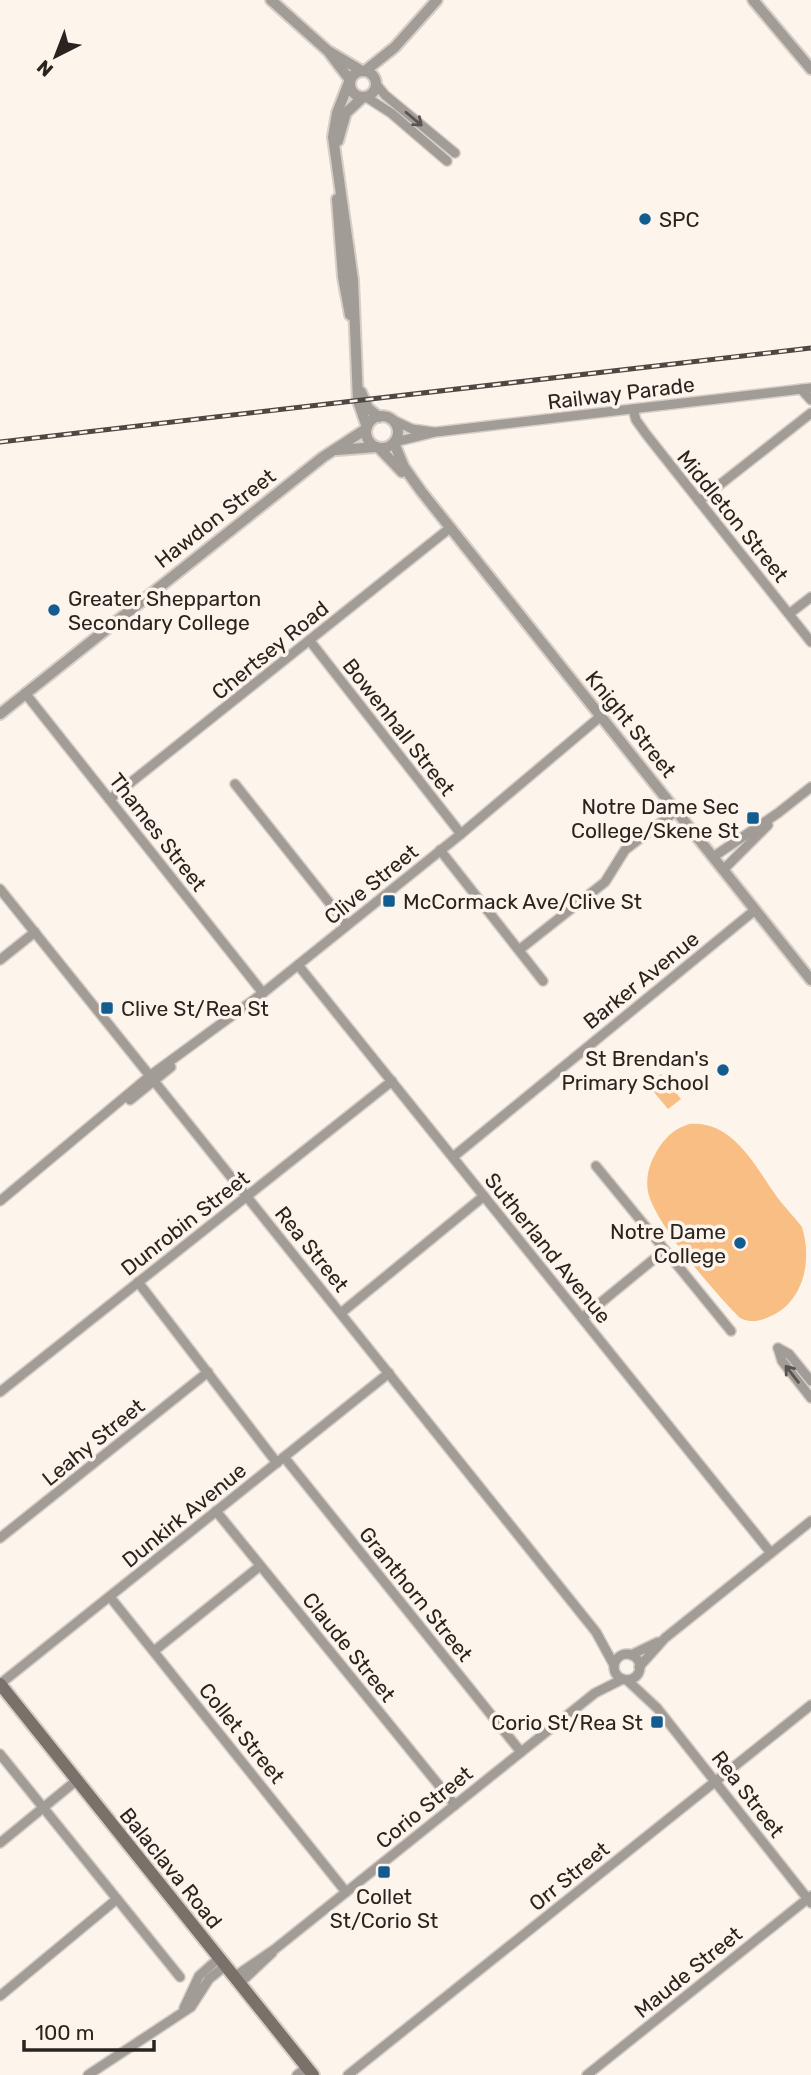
<svg xmlns="http://www.w3.org/2000/svg" width="811" height="2075" viewBox="0 0 811 2075" font-family="Rubik,sans-serif">
	<style>
		.green { fill: #f8be84 }
		.lines { fill: none; stroke-linecap: round; stroke-linejoin: round }
		.minor-casing { stroke: #d7cfc7; stroke-width: 12 }
		.tertiary-casing { stroke: #d7cfc7; stroke-width: 14 }
		.secondary-casing { stroke: #d7cfc7; stroke-width: 16 }
		.minor { stroke: #a29c97; stroke-width: 9 }
		.tertiary { stroke: #a29c97; stroke-width: 10 }
		.secondary { stroke: #7a726a; stroke-width: 12 }
		.rail-casing { stroke: #4e4843; stroke-width: 5 }
		.rail { stroke: #fdf4ec; stroke-width: 2.5; stroke-dasharray: 8; stroke-linecap: butt }
		.oneway { stroke: #59544f }
		.poi-dot { fill: #135c90; stroke: #fdf4ec; stroke-width: 2.5 }
		.labels { text-anchor: middle; dominant-baseline: central; stroke-width: 7; stroke-linejoin: round; paint-order: stroke }
		.poi-label { font-size: 21px; fill: #29241f; stroke: #fdf4ec; text-anchor: start }
		.street-label { font-size: 21px; fill: #29241f; stroke: #fdf4ec }
	</style>
	<rect width="100%" height="100%" fill="#fdf4ec"/>
	<g class="green">
		<polygon points="661,1074 681,1099 668,1109 648,1085"/>
		<path d="M689,1124C732,1120 754,1164 775,1194C783,1206 794,1216 802,1227C811,1256 806,1293 780,1311C767,1319 754,1325 740,1318C715,1293 655,1224 648,1192C645,1174 651,1160 660,1146C669,1134 675,1129 689,1124Z"/>
	</g>
	<g class="lines">
		<defs>
			<g id="minor">
				<polyline points="376,84 385,95 455,153"/>
				<polyline points="366,97 391,113 447,161"/>
				<polyline points="801,389 811,400"/>
				<polyline points="633,409 636,420 646,434 811,642"/>
				<polyline points="389,418 412,429 434,432"/>
				<polyline points="395,442 436,432 811,388"/>
				<polyline points="699,501 811,413"/>
				<polyline points="789,614 811,597"/>
				<polyline points="310,641 461,834"/>
				<polyline points="25,693 263,993"/>
				<polyline points="235,784 347,925"/>
				<polyline points="110,799 450,528"/>
				<polyline points="440,850 543,981"/>
				<polyline points="713,857 778,813 811,787"/>
				<polyline points="723,870 768,825"/>
				<polyline points="0,889 596,1632 614,1665"/>
				<polyline points="519,950 605,882 625,850 676,811"/>
				<polyline points="0,960 35,932"/>
				<polyline points="298,965 771,1553"/>
				<polyline points="130,1100 171,1067"/>
				<polyline points="453,1157 755,910"/>
				<polyline points="596,1166 665,1250"/>
				<polyline points="0,1201 151,1075 263,993 461,834 601,716"/>
				<polyline points="138,1282 277,1463"/>
				<polyline points="341,1313 484,1196"/>
				<polyline points="582,1318 665,1250 731,1331"/>
				<polyline points="778,1348 782,1361 811,1398"/>
				<polyline points="778,1348 789,1354 811,1381"/>
				<polyline points="0,1392 392,1081"/>
				<polyline points="284,1457 521,1752"/>
				<polyline points="216,1511 455,1805"/>
				<polyline points="0,1538 208,1372"/>
				<polyline points="110,1597 346,1892"/>
				<polyline points="154,1651 260,1566"/>
				<circle cx="627" cy="1667" r="13"/>
				<polyline points="631,1655 658,1642"/>
				<polyline points="639,1667 665,1638 811,1521"/>
				<polyline points="627,1680 657,1708 811,1903"/>
				<polyline points="0,1684 389,1373"/>
				<polyline points="0,1754 180,1977"/>
				<polyline points="0,1843 77,1780"/>
				<polyline points="234,1977 275,1949 595,1693 623,1679"/>
				<polyline points="239,1984 272,1953"/>
				<polyline points="0,1996 117,1899"/>
				<polyline points="184,2008 199,1976 219,1958"/>
				<polyline points="88,2075 191,2007 209,1979 225,1966"/>
				<polyline points="297,2075 307,2067"/>
				<polyline points="348,2075 811,1705"/>
				<polyline points="587,2075 811,1896"/>
			</g>
			<g id="tertiary">
				<polyline points="271,0 328,51 350,80"/>
				<polyline points="753,0 811,69"/>
				<polyline points="330,52 362,71"/>
				<circle cx="363" cy="84" r="13"/>
				<polyline points="365,71 395,47 437,0"/>
				<polyline points="349,82 337,113 333,137 353,280 358,401 367,427"/>
				<polyline points="338,141 346,113 362,98"/>
				<polyline points="337,199 343,277 350,315"/>
				<polyline points="361,392 368,408 379,417"/>
				<circle cx="382" cy="432" r="16"/>
				<polyline points="394,443 404,467 421,491 811,980"/>
				<polyline points="379,448 402,472"/>
				<polyline points="337,450 376,447"/>
				<polyline points="0,714 323,457 366,429"/>
			</g>
			<polyline id="secondary" points="0,1684 313,2075"/>
		</defs>
		<use href="#minor" class="minor-casing"/>
		<use href="#tertiary" class="tertiary-casing"/>
		<use href="#secondary" class="secondary-casing"/>
		<use href="#minor" class="minor"/>
		<use href="#tertiary" class="tertiary"/>
		<use href="#secondary" class="secondary"/>
		<defs>
			<polyline id="rail" points="0,442 811,348"/>
		</defs>
		<use href="#rail" class="rail-casing"/>
		<use href="#rail" class="rail"/>
	</g>
	<defs><path id="oneway-shaft" d="M-6 0H5M1.5-3L5.5 0L1.5 3" fill="none" stroke-width="1.6" stroke-linecap="round" stroke-linejoin="round" transform="scale(1.75)"/></defs>
	<g class="oneway">
		<use href="#oneway-shaft" transform="translate(414 119) rotate(40)"/>
		<use href="#oneway-shaft" transform="translate(792 1374) rotate(-128)"/>
	</g>
	<g class="poi-dot">
		<circle cx="645" cy="219" r="7"/>
		<circle cx="54" cy="610" r="7"/>
		<rect x="746" y="811" width="14" height="14" rx="3.5"/>
		<rect x="382" y="894" width="14" height="14" rx="3.5"/>
		<rect x="100" y="1001" width="14" height="14" rx="3.5"/>
		<circle cx="723" cy="1070" r="7"/>
		<circle cx="740" cy="1243" r="7"/>
		<rect x="650" y="1715" width="14" height="14" rx="3.5"/>
		<rect x="377" y="1865" width="14" height="14" rx="3.5"/>
	</g>
	<g class="labels">
		<g class="poi-label">
			<text x="659" y="219">SPC</text>
			<text x="68" y="598">Greater Shepparton<tspan x="68" dy="24">Secondary College</tspan></text>
			<text x="739" y="806" text-anchor="end">Notre Dame Sec<tspan x="739" dy="24">College/Skene St</tspan></text>
			<text x="403" y="901">McCormack Ave/Clive St</text>
			<text x="121" y="1008">Clive St/Rea St</text>
			<text x="709" y="1058" text-anchor="end">St Brendan's<tspan x="709" dy="24">Primary School</tspan></text>
			<text x="726" y="1231" text-anchor="end">Notre Dame<tspan x="726" dy="24">College</tspan></text>
			<text x="643" y="1722" text-anchor="end">Corio St/Rea St</text>
			<text x="384" y="1896" text-anchor="middle">Collet<tspan x="384" dy="24">St/Corio St</tspan></text>
		</g>
		<g class="street-label">
			<text transform="translate(621 393) rotate(-7)">Railway Parade</text>
			<text transform="translate(733 516) rotate(51)">Middleton Street</text>
			<text transform="translate(215 518) rotate(-38)">Hawdon Street</text>
			<text transform="translate(270 650) rotate(-39)">Chertsey Road</text>
			<text transform="translate(631 724) rotate(51)">Knight Street</text>
			<text transform="translate(399 727) rotate(52)">Bowenhall Street</text>
			<text transform="translate(158 832) rotate(52)">Thames Street</text>
			<text transform="translate(371 884) rotate(-39)">Clive Street</text>
			<text transform="translate(641 980) rotate(-39)">Barker Avenue</text>
			<text transform="translate(185 1223) rotate(-38)">Dunrobin Street</text>
			<text transform="translate(548 1248) rotate(51)">Sutherland Avenue</text>
			<text transform="translate(312 1249) rotate(51)">Rea Street</text>
			<text transform="translate(93 1442) rotate(-39)">Leahy Street</text>
			<text transform="translate(184 1515) rotate(-39)">Dunkirk Avenue</text>
			<text transform="translate(416 1594) rotate(51)">Granthorn Street</text>
			<text transform="translate(349 1647) rotate(51)">Claude Street</text>
			<text transform="translate(242 1733) rotate(51)">Collet Street</text>
			<text transform="translate(748 1794) rotate(52)">Rea Street</text>
			<text transform="translate(424 1807) rotate(-39)">Corio Street</text>
			<text transform="translate(171 1868) rotate(51)">Balaclava Road</text>
			<text transform="translate(569 1876) rotate(-39)">Orr Street</text>
			<text transform="translate(688 1972) rotate(-39)">Maude Street</text>
		</g>
	</g>
	<g transform="translate(56 56) rotate(222)" stroke="#fdf4ec" stroke-width="5" paint-order="stroke">
	<path d="M0-5L12 26L0 18L-12 26Z" fill="#29241f"/>
	<text y="-10" font-size="19" font-weight="bold" text-anchor="middle" fill="#29241f">N</text>
	</g>
	<path d="M24 2040v10h130v-10" fill="none" stroke="#29241f" stroke-width="3.5"/>
	<text x="35" y="2040" font-size="21" fill="#29241f" stroke="#fdf4ec" stroke-width="5" paint-order="stroke">100 m</text>
</svg>
